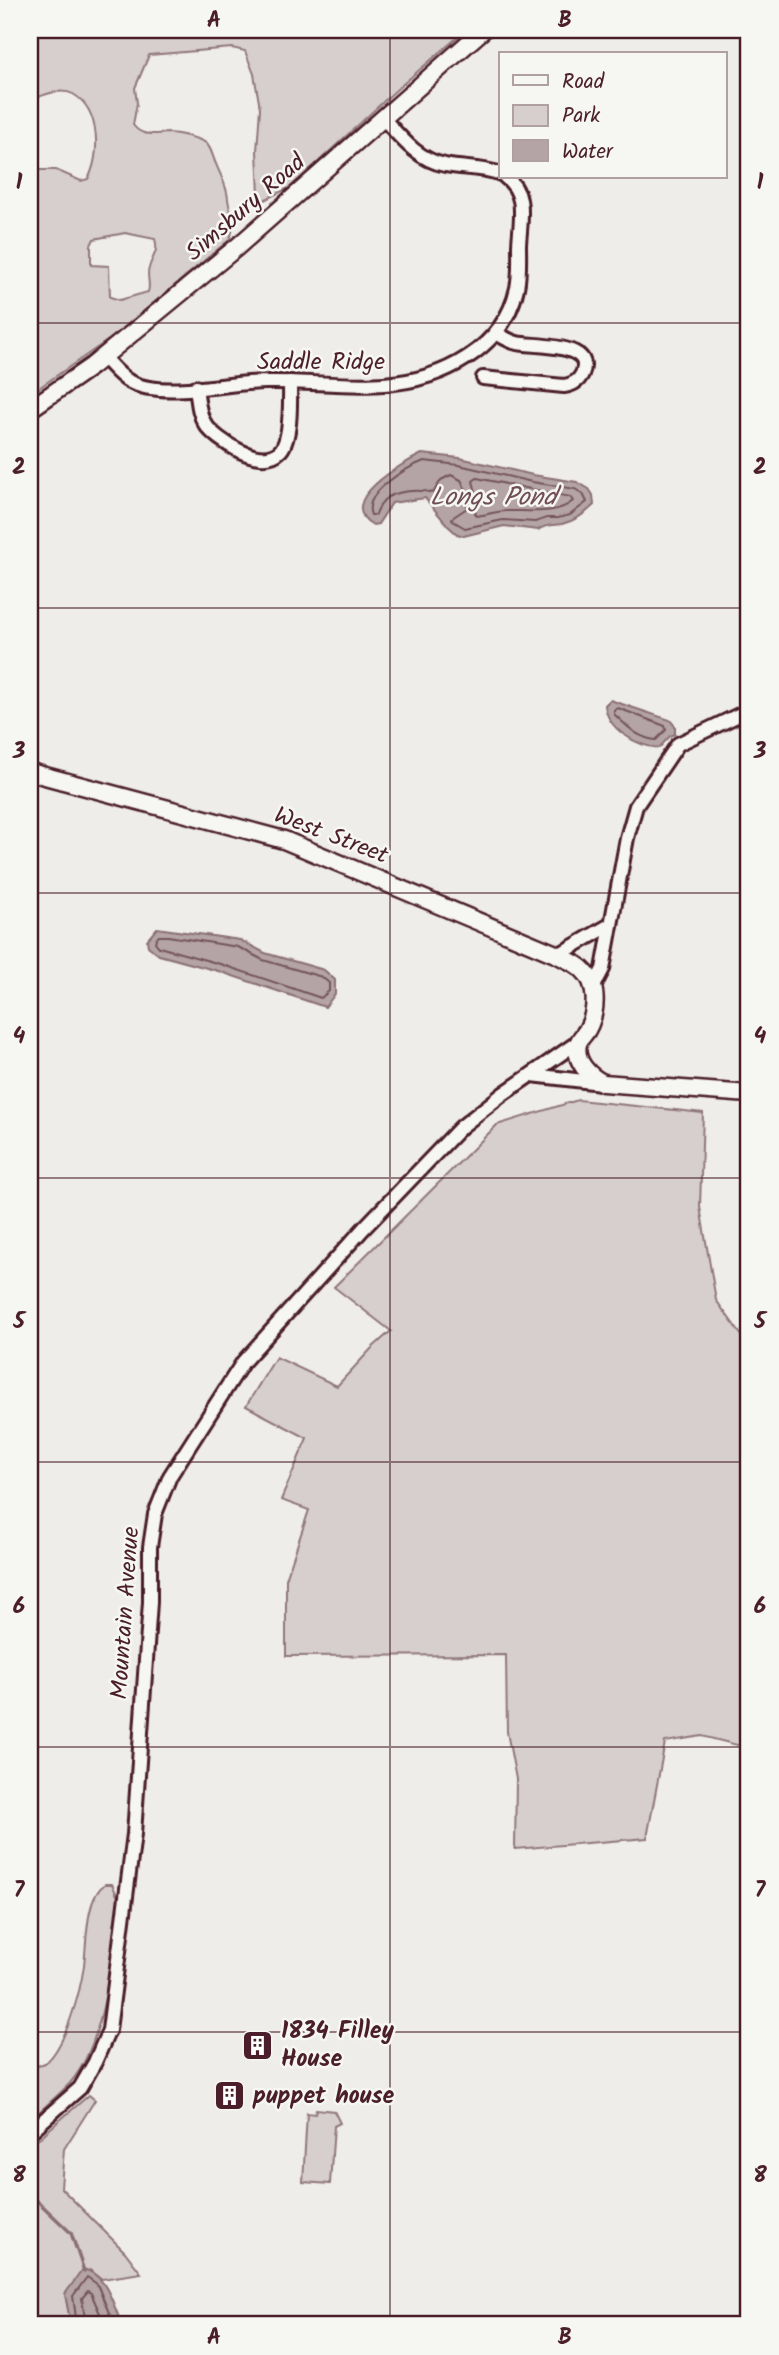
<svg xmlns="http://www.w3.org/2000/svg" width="779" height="2355" viewBox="0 0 779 2355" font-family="Kalam,sans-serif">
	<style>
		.green { fill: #d7cfce; stroke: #90777c; stroke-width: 2; fill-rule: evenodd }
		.water { fill: #b4a4a5; stroke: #8a6f74; stroke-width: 2 }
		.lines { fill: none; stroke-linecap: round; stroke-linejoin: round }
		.shore { stroke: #74545c; stroke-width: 2 }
		.stream { stroke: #8a6f74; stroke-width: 3.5 }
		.street-casing { stroke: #4a1f2b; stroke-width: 18 }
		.secondary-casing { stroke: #4a1f2b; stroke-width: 21 }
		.street { stroke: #f6f6f2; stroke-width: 12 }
		.secondary { stroke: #f6f6f2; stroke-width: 16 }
		.grid { fill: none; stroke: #4a1f2b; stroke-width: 2; stroke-opacity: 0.55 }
		.labels { text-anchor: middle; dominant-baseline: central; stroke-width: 5; stroke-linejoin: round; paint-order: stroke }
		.street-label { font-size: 24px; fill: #4a1f2b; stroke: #f6f6f2 }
		.poi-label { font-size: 24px; font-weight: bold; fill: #4a1f2b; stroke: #f6f6f2; text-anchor: start }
		.water-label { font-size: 26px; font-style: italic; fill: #6f4e56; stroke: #f6f6f2 }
		.neatline { fill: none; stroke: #4a1f2b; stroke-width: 2.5 }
		.grid-label { font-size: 23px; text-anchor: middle; font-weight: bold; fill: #4a1f2b }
	</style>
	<rect width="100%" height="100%" fill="#efedea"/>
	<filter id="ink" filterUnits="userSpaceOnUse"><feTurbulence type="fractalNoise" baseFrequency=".0143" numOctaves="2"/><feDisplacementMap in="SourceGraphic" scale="14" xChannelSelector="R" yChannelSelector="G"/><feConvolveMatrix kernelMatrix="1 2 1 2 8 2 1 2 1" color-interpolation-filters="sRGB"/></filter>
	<g filter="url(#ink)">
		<g class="green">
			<path d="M30,30H466L396,90L291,187L264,200L259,195L257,151L260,108L254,74L245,51L232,48L149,55L135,88L137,103L133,125C142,137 153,134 167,133C176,133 201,138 207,144C212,150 213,158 216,164C221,177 227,185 228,199C230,215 237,225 229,240L114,336L30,394V170H56L81,181L88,179C101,155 100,109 73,94C60,87 42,96 30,100ZM125,233L155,239C159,253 152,256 149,268C146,276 151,284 148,292L120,300L110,297L109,266L91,265V245L94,239Z"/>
			<polygon points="578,1100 703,1113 700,1207 716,1300 745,1340 749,1342 749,1748 702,1736 665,1742 647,1838 515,1849 516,1779 507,1732 506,1655 286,1656 286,1579 309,1510 281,1500 307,1438 246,1406 276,1357 337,1386 372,1348 391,1331 334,1287 497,1125"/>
			<path d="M105,1884H112L120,1902C111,1956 106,2042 70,2083C58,2096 43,2108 30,2120V2069C34,2067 40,2065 45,2063C65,2049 81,1989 84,1965C87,1942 85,1898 105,1884Z"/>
			<polygon points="89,2095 95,2100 64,2149 61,2188 125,2252 141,2273 102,2279 90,2270 65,2294 71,2325 32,2325 30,2323 30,2146"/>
			<polygon points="316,2109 334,2111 340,2123 334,2126 330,2184 303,2182 307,2113 315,2114"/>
		</g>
		<g class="water">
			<path d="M422,454L460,458L533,475L577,482L589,489L593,495L594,505C585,514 574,521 562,524C553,526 546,524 538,530L504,526L464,536L457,534L448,526L425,498L392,503L378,524L373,525C333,502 403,463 422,454Z"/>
			<path d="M610,700L670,720L675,726V734L670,736L659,748C636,746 607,729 605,705Z"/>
			<polygon points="157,928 240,940 265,953 324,970 335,980 335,994 325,1007 218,971 159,955 148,946 147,940"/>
			<path d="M83,2269C107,2274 113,2305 122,2325H71L65,2294Z"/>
		</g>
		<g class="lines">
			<g class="shore">
				<path d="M424,461L459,465L532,482L575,489L583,494L587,502L570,515L558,518H547L535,522L503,520L465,528L453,521L452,518L467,508L468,494L461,480L451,475L441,480L433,493C421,489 395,490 384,500C380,504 378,510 376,515H371C362,493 406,468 424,461Z"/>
				<path d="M477,478L570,497L573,501C556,516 526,510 506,511C496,511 487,515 477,516L475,513L478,500L473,481Z"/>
				<path d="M618,708L665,726L666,730L656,740C637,738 627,726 614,714V710Z"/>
				<polygon points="168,936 238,947 263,960 322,977 329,983 329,991 321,998 220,964 159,947 155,942 156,939 159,936"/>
				<polyline points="77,2325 73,2296 87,2277 97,2284 114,2325"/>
				<polyline points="86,2325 82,2298 88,2291 91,2293 105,2325"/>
			</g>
			<polyline class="stream" points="30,2194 71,2233 84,2271"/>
			<defs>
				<g id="street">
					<path d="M383,118C401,138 418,160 445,165C464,169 483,167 501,174"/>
					<path d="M103,357C111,365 119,376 130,382C163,399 229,382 267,382C305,381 347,387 384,384C442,380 504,349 517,288C520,274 519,259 519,245C520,221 528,193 505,177"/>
					<path d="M483,378L564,386C572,385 578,382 582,374C596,342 534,347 517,343C509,341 503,337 496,333"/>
					<path d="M196,387C198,399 198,413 205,424C217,441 261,470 280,451C292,439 290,398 290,382"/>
					<polyline points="558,955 610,925"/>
					<polyline points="593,988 603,969 627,838 636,806 678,744 749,710"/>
					<polyline points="532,1075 601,1083"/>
					<polyline points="30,2132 80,2088 95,2062 109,2030 134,1834 150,1602 150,1547 155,1514 170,1476 243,1362 364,1228 461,1127 503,1094 578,1042"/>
				</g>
				<g id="secondary">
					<polyline points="30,409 92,366 237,247 483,30"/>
					<path d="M30,772L284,840L558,955C565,959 576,963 582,969C599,984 597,1012 587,1030C584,1035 579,1039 578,1044C574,1061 589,1076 603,1083L749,1094"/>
				</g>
			</defs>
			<use href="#street" class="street-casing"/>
			<use href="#secondary" class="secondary-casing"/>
			<use href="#street" class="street"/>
			<use href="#secondary" class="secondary"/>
		</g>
	</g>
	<path class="grid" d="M390,30V2325M30,323H749M30,608H749M30,893H749M30,1178H749M30,1462H749M30,1747H749M30,2032H749"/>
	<defs>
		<symbol id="building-square" viewBox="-11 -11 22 22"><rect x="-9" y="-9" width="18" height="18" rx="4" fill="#4a1f2b" stroke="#f6f6f2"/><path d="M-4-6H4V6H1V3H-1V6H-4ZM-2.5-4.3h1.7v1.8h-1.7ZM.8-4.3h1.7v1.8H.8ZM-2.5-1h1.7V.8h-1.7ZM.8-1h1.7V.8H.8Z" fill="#fff"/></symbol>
	</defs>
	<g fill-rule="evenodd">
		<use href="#building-square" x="240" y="2028" width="35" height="35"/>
		<use href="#building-square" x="212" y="2078" width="35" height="35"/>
	</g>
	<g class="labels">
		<g class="street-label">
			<text transform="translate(246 208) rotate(-41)">Simsbury Road</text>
			<text x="321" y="362">Saddle Ridge</text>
			<text transform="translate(331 836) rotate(21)">West Street</text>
			<text transform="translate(126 1613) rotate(-86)">Mountain Avenue</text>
		</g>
		<g class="poi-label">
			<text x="281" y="2031">1834 Filley<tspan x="281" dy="28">House</tspan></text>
			<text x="253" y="2096">puppet house</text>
		</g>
		<g class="water-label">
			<text x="493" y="498">Longs Pond</text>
		</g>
	</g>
	<rect width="779" height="2355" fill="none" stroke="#f6f6f2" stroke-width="77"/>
	<rect x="499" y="52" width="228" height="126" fill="#f6f6f2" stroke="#b1a0a2" stroke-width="2"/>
	<rect x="513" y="75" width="35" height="10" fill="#f6f6f2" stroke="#b1a0a2" stroke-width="2"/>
	<text x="562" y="88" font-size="21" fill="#4a1f2b">Road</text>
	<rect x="513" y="105" width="35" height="21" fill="#d7cfce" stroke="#b1a0a2" stroke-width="2"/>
	<text x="562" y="122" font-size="21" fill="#4a1f2b">Park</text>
	<rect x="513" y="140" width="35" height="21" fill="#b4a4a5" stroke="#b1a0a2" stroke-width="2"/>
	<text x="562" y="158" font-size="21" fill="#4a1f2b">Water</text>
	<rect x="38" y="38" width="702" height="2278" class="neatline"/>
	<g class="grid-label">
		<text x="214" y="27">A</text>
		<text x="565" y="27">B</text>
		<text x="19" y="189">1</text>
		<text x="760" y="189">1</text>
		<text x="19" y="474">2</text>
		<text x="760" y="474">2</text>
		<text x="19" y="758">3</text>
		<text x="760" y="758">3</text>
		<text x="19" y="1043">4</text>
		<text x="760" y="1043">4</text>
		<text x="19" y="1328">5</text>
		<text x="760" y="1328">5</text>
		<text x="19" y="1613">6</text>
		<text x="760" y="1613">6</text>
		<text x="19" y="1897">7</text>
		<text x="760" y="1897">7</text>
		<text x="19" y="2182">8</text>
		<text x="760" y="2182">8</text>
		<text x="214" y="2344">A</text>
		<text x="565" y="2344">B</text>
	</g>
</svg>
